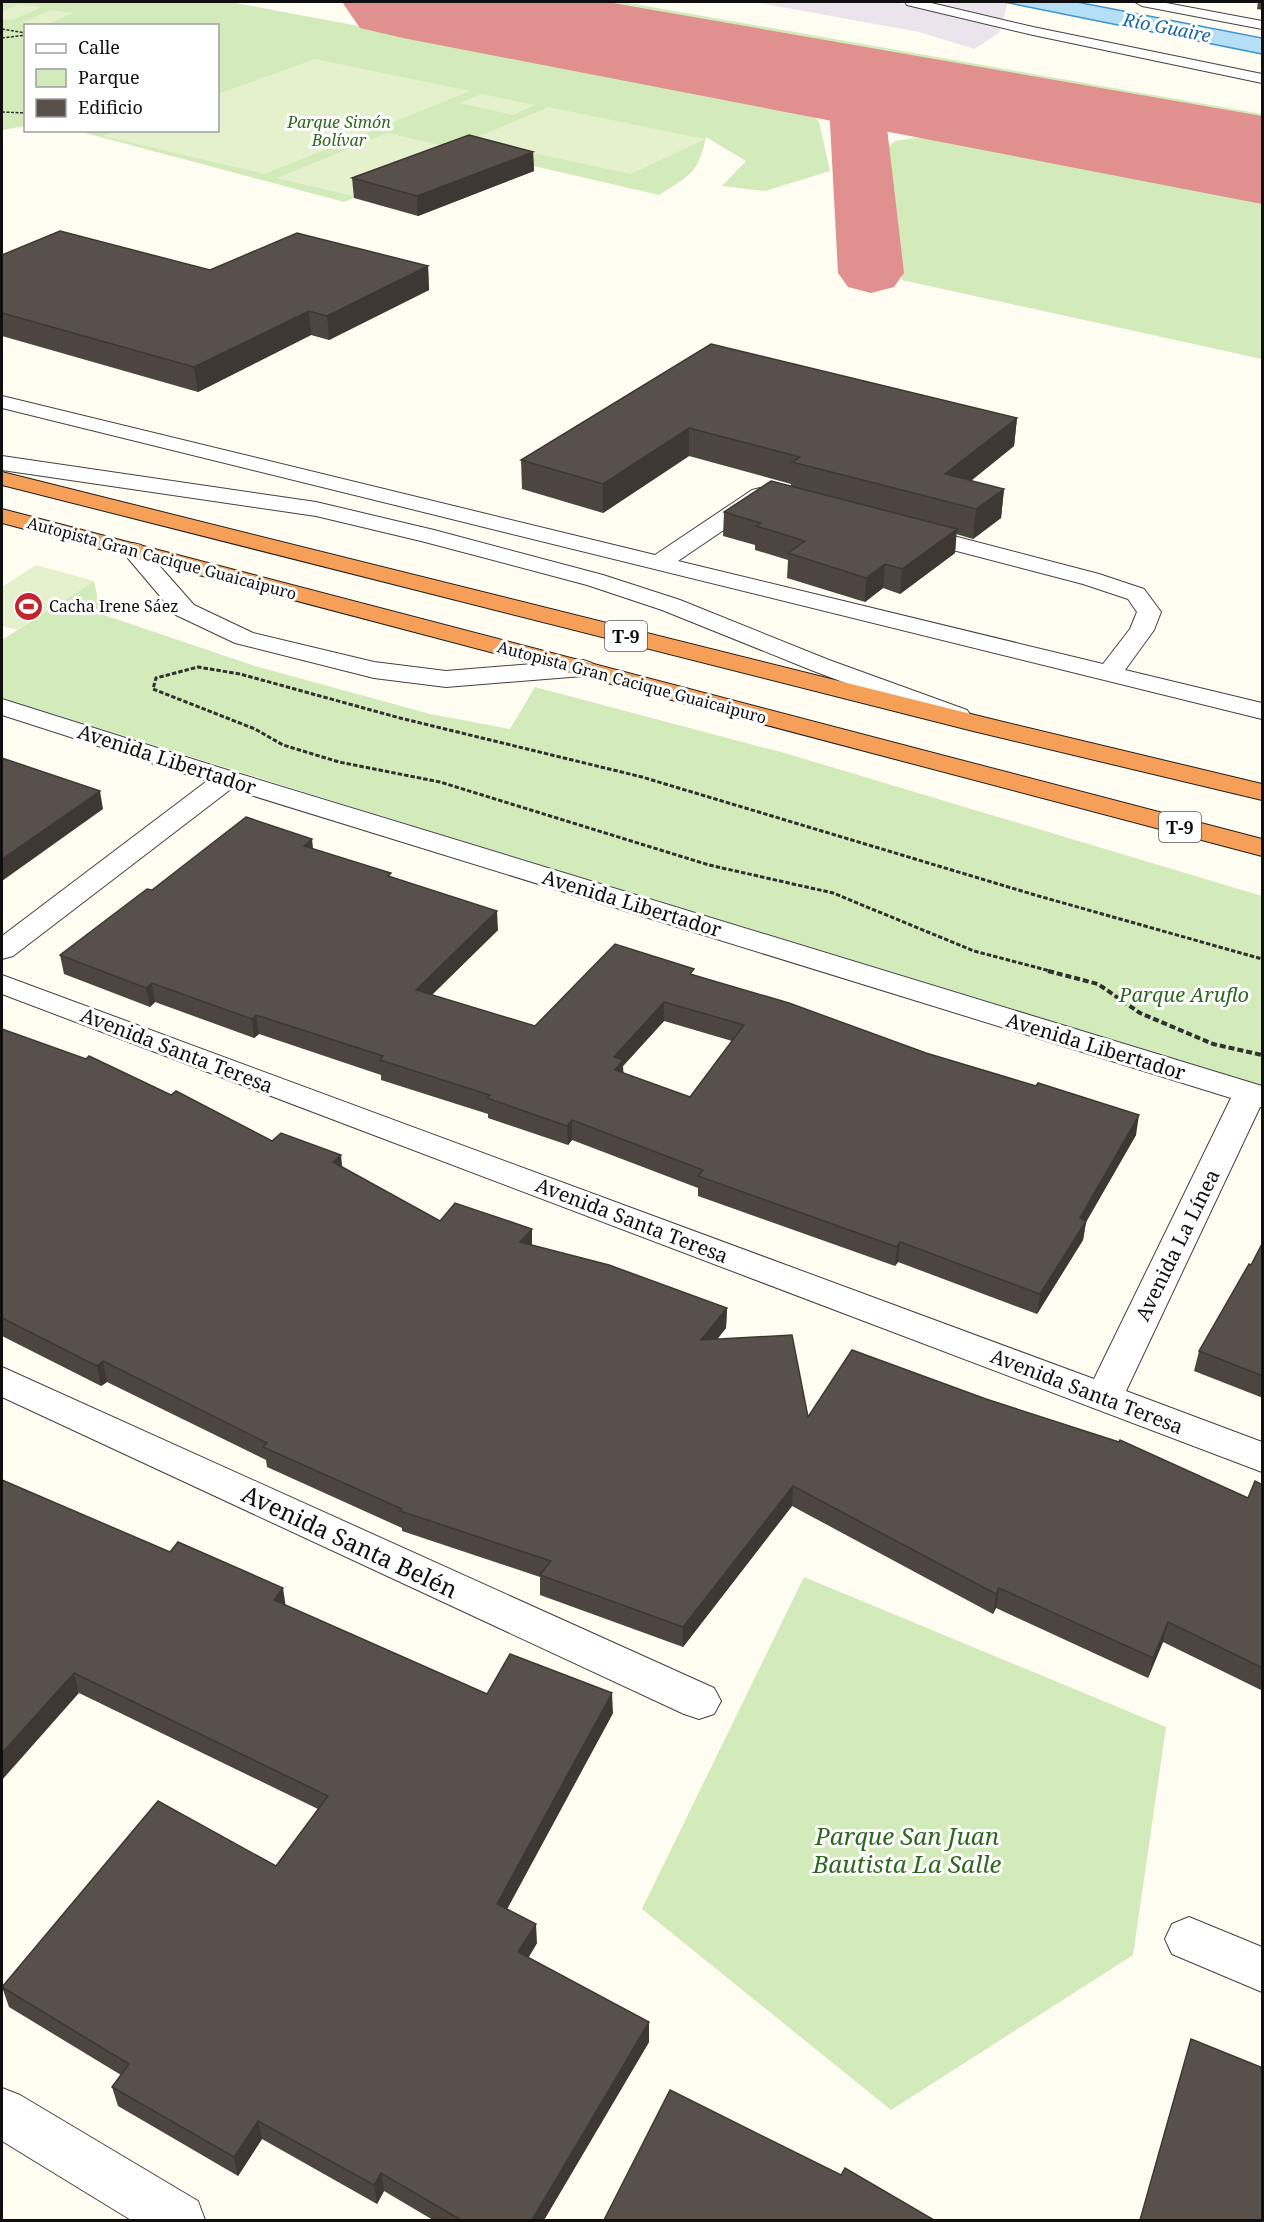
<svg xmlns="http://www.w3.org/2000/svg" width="1264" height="2222" viewBox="0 0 1264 2222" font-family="'Noto Serif',serif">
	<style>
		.industrial { fill: #ece4ed }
		.green { fill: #d3eaba }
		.pitch { fill: #e5f1cc }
		.water { fill: #b5dff7; stroke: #3b95cf; stroke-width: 1.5 }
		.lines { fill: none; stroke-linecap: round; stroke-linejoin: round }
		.taxiway { fill: #e0908f; fill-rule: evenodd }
		.runway { fill: #e0908f; fill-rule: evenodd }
		.minor-casing { stroke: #424242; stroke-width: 2 }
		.highway-casing { stroke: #202020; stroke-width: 2 }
		.path-far2 { stroke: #313131; stroke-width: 1.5; stroke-dasharray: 3 1.5; stroke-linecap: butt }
		.path-far1 { stroke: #313131; stroke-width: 3; stroke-dasharray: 4.5 2; stroke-linecap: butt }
		.path { stroke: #313131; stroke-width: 4; stroke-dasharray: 6 3; stroke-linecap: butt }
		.minor { fill: #fff; fill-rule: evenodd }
		.highway { fill: #f59f59; fill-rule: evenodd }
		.wall { fill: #4c4540; fill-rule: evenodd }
		.shaded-wall { fill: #3e3834 }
		.building { fill: #58504b; stroke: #3e3834; stroke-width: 1.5; fill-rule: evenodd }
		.labels { text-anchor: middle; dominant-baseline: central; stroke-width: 6; stroke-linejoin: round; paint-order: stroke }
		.far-park-label { font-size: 16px; font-style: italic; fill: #2e681e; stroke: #fff }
		.far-street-label { font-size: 16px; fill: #0f0f0f; stroke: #fff }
		.far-poi-label { font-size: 16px; fill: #0f0f0f; stroke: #fff; text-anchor: start }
		.far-water-label { font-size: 18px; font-style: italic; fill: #1666a3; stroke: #fff }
		.shield { fill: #fff; stroke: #575757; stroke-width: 1.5 }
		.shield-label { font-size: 18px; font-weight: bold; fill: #0f0f0f }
		.street-label { font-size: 20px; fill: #0f0f0f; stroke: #fff }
		.park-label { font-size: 20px; font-style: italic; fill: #2e681e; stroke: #fff }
		.near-street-label { font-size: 24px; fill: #0f0f0f; stroke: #fff }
		.near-park-label { font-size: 24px; font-style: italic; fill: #2e681e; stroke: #fff }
	</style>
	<rect width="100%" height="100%" fill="#fffcf1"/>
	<polygon class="industrial" points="754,2 894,2 918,7 965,2 1008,2 999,33 974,49 919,32"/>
	<g class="green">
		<path d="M2,2H230L797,108L813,115L819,122L830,171L765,191L722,186L746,161L706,137C698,174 690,175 659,195L469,151L344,202L78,131L218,130V26H26L25,126L2,130Z"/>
		<polygon points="514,2 623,2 1262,114 1262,136"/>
		<polygon points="935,135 1262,197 1262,359 902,280 887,148 895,141"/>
		<polygon points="94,581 101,614 255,666 430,714 510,729 535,687 788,754 1262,896 1262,1096 757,933 2,698 2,640"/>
		<polygon points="804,1577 1166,1727 1133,1955 891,2110 642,1909"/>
	</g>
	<g class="pitch">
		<polygon points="18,4 42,7 12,20 2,19 2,12"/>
		<polygon points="50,10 73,13 46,25 20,24"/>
		<polygon points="315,59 470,91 265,174 103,136 117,131 218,130 218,94"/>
		<polygon points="482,94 535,105 513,115 459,103"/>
		<polygon points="548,107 705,139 631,174 471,140"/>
		<polygon points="387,133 462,150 353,196 277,178"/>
		<polygon points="36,565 94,581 18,630 2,626 2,587"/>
	</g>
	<polygon class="water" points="1004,2 1077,2 1262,38 1262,54"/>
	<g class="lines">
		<polygon class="taxiway" points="855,69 874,74 882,85 904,273 894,287 871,293 848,287 838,273 828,85 836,74"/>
		<polygon class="runway" points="342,2 607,2 1262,116 1262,204 403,38 360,28"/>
		<defs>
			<g id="minor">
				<polygon points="905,2 927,2 1033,27 1262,74 1262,83 1033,35 907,5"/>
				<polygon points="1135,2 1161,2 1262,21 1262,29 1142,6"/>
				<polygon points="2,396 655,555 752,490 760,488 768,490 771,495 768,500 678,561 1103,664 1130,629 1137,612 1128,599 1083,584 903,537 900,532 903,527 911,525 919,527 1099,574 1144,589 1161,612 1154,630 1125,670 1262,703 1262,719 2,408"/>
				<polygon points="2,456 316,502 434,530 603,575 680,600 829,660 967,710 971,716 967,722 958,724 949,722 811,670 662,610 587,585 421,541 316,516 2,470"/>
				<polygon points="133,543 141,545 194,605 253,633 374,662 446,671 583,660 592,663 596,668 592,673 583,676 446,687 374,678 235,643 176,615 121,550 125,545"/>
				<polygon points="2,699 237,773 1262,1086 1262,1107 1260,1107 1126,1391 1262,1442 1262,1472 2,994 2,975 1094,1379 1231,1098 231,789 13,956 2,959 2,936 207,781 2,715"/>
				<polygon points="2,1367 714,1688 721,1701 714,1714 699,1719 684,1714 2,1397"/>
				<polygon points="1189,1917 1262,1947 1262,1992 1172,1954 1165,1939 1172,1924"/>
				<polygon points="2,2088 20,2095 198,2201 205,2220 131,2220 2,2141"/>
			</g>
			<g id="highway">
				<polygon points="2,472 983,717 1262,784 1262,800 973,731 2,485"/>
				<polygon points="2,509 1262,839 1262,856 2,523"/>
			</g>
		</defs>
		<use href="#minor" class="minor-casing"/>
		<use href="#highway" class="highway-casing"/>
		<g class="path-far2">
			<polyline points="2,29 26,33"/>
			<polyline points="2,38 26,35"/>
			<polyline points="2,112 26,113"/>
		</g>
		<polyline class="path-far1" points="1054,972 974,951 833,893 709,865 440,782 339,762 283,745 255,729 153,689 156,678 198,667 240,674 400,718 642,777 1035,895 1262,959"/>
		<polyline class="path" points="1048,971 1098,984 1140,1013 1213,1044 1262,1055"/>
		<use href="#minor" class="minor"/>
		<use href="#highway" class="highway"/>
	</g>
	<g class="wall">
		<polygon points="1258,2 1263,2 1263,10 1257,9"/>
		<polygon points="533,152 534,171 418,216 354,198 352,178"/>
		<polygon points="2,255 210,270 428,266 429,290 329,340 311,335 198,392 2,336"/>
		<polygon points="711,344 1017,418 1014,446 971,481 1004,489 1001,518 973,539 956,534 955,553 900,594 883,588 865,602 787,578 788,560 755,550 755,545 723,536 724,512 791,486 791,484 689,456 603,513 522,489 521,460"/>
		<path d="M313,849L391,877L498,930L432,995L535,1026L694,975L1136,1135L1086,1222L1083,1240L1037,1314L898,1262L895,1266L698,1196V1188L572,1140L568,1145L488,1118V1114L381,1080V1075L259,1034L254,1038L155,1002L150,1007L64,974L60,955L152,890ZM664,1021L732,1041L690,1097L623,1074V1066Z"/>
		<polygon points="2,1029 171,1095 272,1141 342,1168 440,1221 532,1245 727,1308 726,1328 717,1339 808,1417 1248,1498 1263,1485 1263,1691 1163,1642 1148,1678 996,1608 993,1614 792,1506 683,1647 540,1595 540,1577 402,1531 402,1528 267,1467 266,1460 107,1382 101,1386 2,1336"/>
		<polygon points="1263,1242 1263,1398 1194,1371 1199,1351 1251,1265"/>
		<polygon points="2,1480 487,1694 613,1713 507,1909 537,1943 528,1958 649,2022 649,2042 544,2220 433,2220 384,2191 377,2204 262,2139 238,2176 118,2106 112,2087 121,2075 9,2007 2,1987 276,1866 318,1809 79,1693"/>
		<polygon points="1191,2039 1263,2220 1140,2220"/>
	</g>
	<g class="shaded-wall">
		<polygon points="533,152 534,171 418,216 417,196"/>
		<polygon points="428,266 429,290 329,340 327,316"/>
		<polygon points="309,311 311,335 198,392 194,367"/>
		<polygon points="1017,418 1014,446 945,501 945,474"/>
		<polygon points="689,428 689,456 603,513 603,484"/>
		<polygon points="1004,489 1001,518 973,539 976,509"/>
		<polygon points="957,529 955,553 900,594 902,569"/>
		<polygon points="885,564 883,588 865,602 866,578"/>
		<polygon points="100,791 103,809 2,881 2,859"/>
		<polygon points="312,839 314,857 304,846"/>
		<polygon points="497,911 498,930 417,1009 416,990"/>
		<polygon points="152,983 155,1002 150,1007 146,988"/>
		<polygon points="664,1002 664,1021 623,1066 624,1079 615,1090 614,1057"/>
		<polygon points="256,1015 259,1034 254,1038 252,1019"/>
		<polygon points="1139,1115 1136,1135 1086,1222 1083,1240 1037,1314 1040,1294 1080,1218"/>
		<polygon points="572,1120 572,1140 568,1145 567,1126"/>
		<polygon points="341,1155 343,1174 333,1162"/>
		<polygon points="532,1229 532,1249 520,1242"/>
		<polygon points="900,1242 898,1262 895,1266 897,1247"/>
		<polygon points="727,1308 726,1328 701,1360 701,1340"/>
		<polygon points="103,1361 107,1382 101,1386 97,1366"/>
		<polygon points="793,1486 792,1506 683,1647 683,1627"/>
		<polygon points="283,1588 286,1608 274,1600"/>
		<polygon points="999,1588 996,1608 993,1614 996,1594"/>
		<polygon points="1168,1622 1163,1642 1148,1678 1153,1658"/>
		<polygon points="74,1673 79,1693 2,1780 2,1753"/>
		<polygon points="612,1693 613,1713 499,1924 497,1904"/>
		<polygon points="536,1924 537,1943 520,1972 518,1952"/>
		<polygon points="649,2022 649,2042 544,2220 532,2220"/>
		<polygon points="258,2121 262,2139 238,2176 234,2157"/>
		<polygon points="381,2173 384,2191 377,2204 374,2185"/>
	</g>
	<g class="building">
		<polygon points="469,135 533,152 417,196 352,178"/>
		<polygon points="60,231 210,270 297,233 428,266 327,316 309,311 194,367 2,313 2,255"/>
		<polygon points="711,344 1017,418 945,474 1004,489 976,509 792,462 800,457 689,428 603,484 521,460"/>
		<polygon points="771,481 957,529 902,569 885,564 866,578 788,553 805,541 756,526 761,523 724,512"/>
		<polygon points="2,758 100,791 2,859"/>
		<path d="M246,817L312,839L304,846L391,873L388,876L497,911L416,990L535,1026L615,944L694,969L690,974L789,1003L926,1053L1036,1086L1038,1083L1139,1115L1080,1218L1086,1221L1040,1294L900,1242L897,1247L698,1176L703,1170L572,1120L567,1126L487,1098L490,1095L380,1060L383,1056L256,1015L252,1019L152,983L146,988L60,955L147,889L152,890ZM664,1002L744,1025L690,1097L615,1070L623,1060L614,1057Z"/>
		<polygon points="2,1029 86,1059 89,1056 171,1095 176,1091 272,1141 281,1133 341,1155 333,1162 440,1221 455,1203 532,1229 520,1242 609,1265 727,1308 701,1340 792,1335 808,1417 852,1350 986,1399 1119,1442 1120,1440 1248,1498 1255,1481 1263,1485 1263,1668 1168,1622 1153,1658 999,1588 996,1594 793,1486 683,1627 540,1575 551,1561 400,1511 402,1509 263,1447 267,1443 103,1361 97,1366 2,1318"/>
		<polygon points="1263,1242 1263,1376 1199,1351 1249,1264 1251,1265"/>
		<polygon points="2,1480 170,1552 178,1542 283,1588 274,1600 487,1694 510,1654 612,1693 497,1904 536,1924 518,1952 649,2022 532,2220 461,2220 381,2173 374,2185 258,2121 234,2157 112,2087 129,2064 2,1987 158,1801 276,1866 328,1796 74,1673 2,1753"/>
		<polygon points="1191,2039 1263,2068 1263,2220 1140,2220"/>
		<polygon points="670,2090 841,2175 845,2168 934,2220 604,2220"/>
	</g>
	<defs>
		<symbol id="stadium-disc" viewBox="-11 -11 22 22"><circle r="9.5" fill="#c1252d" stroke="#fff"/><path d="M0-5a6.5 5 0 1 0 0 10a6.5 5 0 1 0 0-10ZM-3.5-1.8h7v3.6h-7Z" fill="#fff"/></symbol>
	</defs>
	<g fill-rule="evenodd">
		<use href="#stadium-disc" x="12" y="590" width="33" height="33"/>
	</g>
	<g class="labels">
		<g class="far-park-label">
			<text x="339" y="122">Parque Simón<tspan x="339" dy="18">Bolívar</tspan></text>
		</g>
		<g class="far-street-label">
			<text transform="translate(162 558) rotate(15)">Autopista Gran Cacique Guaicaipuro</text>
			<text transform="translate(632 682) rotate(15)">Autopista Gran Cacique Guaicaipuro</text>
		</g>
		<g class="far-poi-label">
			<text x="49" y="606">Cacha Irene Sáez</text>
		</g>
		<g class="far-water-label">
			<text transform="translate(1167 27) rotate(11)">Río Guaire</text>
		</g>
		<g class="shield">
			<rect x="605" y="621" width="42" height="30" rx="4.5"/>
			<rect x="1159" y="812" width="42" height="30" rx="4.5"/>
		</g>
		<g class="shield-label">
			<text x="626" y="636">T-9</text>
			<text x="1180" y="827">T-9</text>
		</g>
		<g class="street-label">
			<text transform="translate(167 759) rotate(18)">Avenida Libertador</text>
			<text transform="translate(632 903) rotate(17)">Avenida Libertador</text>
			<text transform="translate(1096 1046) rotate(17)">Avenida Libertador</text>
			<text transform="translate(177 1050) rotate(21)">Avenida Santa Teresa</text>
			<text transform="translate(632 1220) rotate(21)">Avenida Santa Teresa</text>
			<text transform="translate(1177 1245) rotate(-64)">Avenida La Línea</text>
			<text transform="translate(1087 1391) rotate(21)">Avenida Santa Teresa</text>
		</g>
		<g class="park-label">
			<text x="1184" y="994">Parque Aruflo</text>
		</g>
		<g class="near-street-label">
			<text transform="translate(350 1541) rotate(25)">Avenida Santa Belén</text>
		</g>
		<g class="near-park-label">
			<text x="907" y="1835">Parque San Juan<tspan x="907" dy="28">Bautista La Salle</tspan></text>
		</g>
	</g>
	<rect width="1264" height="2222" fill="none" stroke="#0f0f0f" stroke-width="6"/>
	<rect x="24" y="24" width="195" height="108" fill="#ffffff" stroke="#9f9f9f" stroke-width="1.5"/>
	<rect x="36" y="44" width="30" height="9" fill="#ffffff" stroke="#9f9f9f" stroke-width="1.5"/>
	<text x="78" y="54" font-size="18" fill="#0f0f0f">Calle</text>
	<rect x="36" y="69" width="30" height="18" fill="#d3eaba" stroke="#9f9f9f" stroke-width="1.5"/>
	<text x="78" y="84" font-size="18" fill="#0f0f0f">Parque</text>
	<rect x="36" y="99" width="30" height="18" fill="#58504b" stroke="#9f9f9f" stroke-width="1.5"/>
	<text x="78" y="114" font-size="18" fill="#0f0f0f">Edificio</text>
</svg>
